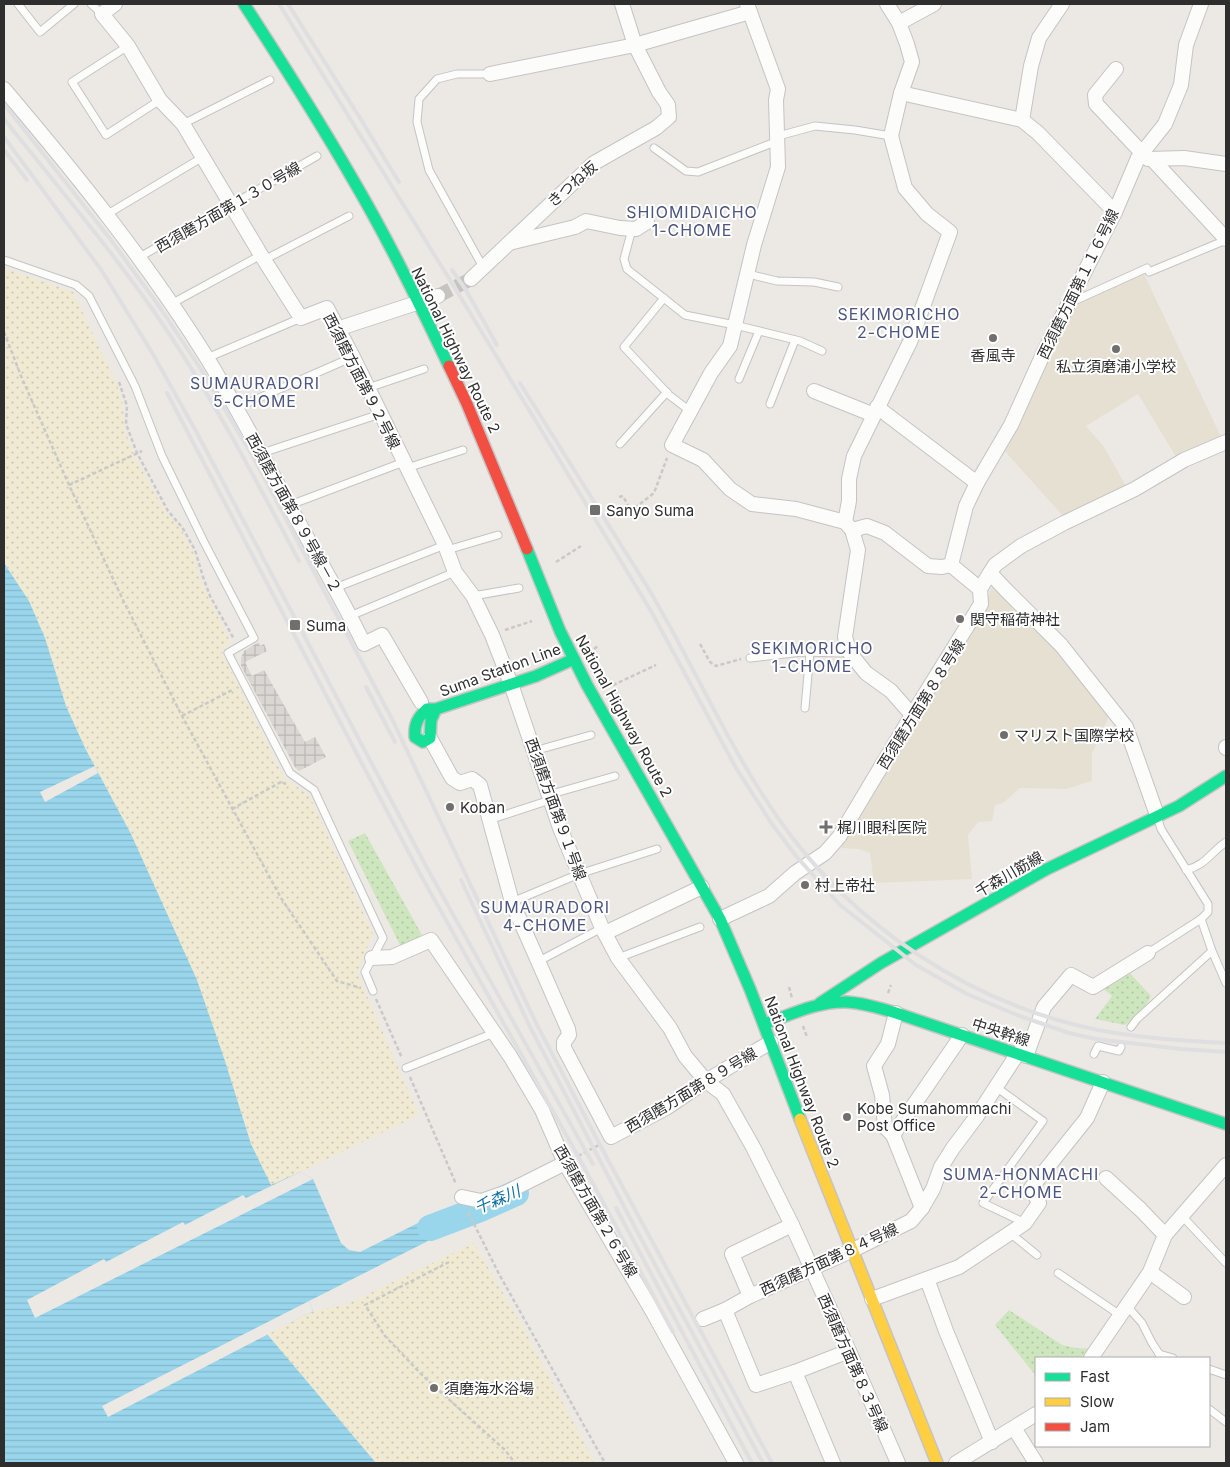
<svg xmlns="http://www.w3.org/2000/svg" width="1230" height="1467" viewBox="0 0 1230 1467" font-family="Inter,'Noto Sans JP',sans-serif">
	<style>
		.education { fill: #e6e0d3 }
		.green { fill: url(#green-dots) }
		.sand { fill: url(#sand-dots) }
		.plaza { fill: url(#plaza-grid) }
		.water { fill: url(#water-rules) }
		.pier { fill: #ece8e4 }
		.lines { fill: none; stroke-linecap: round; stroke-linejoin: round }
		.river { stroke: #99d6ec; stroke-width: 26 }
		.street-tunnel { stroke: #c6c3c0; stroke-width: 14; stroke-dasharray: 14 7; stroke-linecap: butt }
		.lane-casing { stroke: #c5c4c5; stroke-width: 9 }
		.street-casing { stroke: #c5c4c5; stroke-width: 16 }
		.fast-casing { stroke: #c5c4c5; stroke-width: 14 }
		.slow-casing { stroke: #c5c4c5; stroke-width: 14 }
		.jam-casing { stroke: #c5c4c5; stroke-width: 14 }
		.path { stroke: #c9c9c8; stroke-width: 2.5; stroke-dasharray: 4 2.5; stroke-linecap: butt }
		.lane { stroke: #fcfcfb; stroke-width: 7 }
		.street { stroke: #fcfcfb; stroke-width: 14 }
		.fast { stroke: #16e098; stroke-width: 11 }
		.slow { stroke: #ffcf43; stroke-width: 11 }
		.jam { stroke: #f24e42; stroke-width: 11 }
		.rail { stroke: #dfdfe1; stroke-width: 4 }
		.poi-dot { fill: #706f6e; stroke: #fff; stroke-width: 2 }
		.labels { text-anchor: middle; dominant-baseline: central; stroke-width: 4; stroke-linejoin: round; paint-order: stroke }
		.street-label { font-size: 15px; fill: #2e2e2e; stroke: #fff }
		.poi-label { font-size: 15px; fill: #2e2e2e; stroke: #fff; text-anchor: start }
		.neighbourhood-label { font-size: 16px; letter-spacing: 1px; fill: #4d5680; stroke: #fff }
		.water-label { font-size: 16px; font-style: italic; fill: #0d6fa3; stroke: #fff }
	</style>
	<defs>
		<pattern id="green-dots" width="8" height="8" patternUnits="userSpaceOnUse" patternTransform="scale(1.25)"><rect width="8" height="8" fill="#cee6be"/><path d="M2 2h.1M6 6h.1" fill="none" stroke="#b1c6a4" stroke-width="1.8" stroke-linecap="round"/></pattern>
		<pattern id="sand-dots" width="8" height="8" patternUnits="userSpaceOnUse" patternTransform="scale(1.25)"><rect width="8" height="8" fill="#f0ead3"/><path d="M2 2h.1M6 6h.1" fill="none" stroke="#cec9b5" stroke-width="1.8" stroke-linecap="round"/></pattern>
		<pattern id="plaza-grid" width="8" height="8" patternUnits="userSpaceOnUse" patternTransform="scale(1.25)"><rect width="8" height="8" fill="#dad6d2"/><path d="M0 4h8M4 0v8" fill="none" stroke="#bbb8b5"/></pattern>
		<pattern id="water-rules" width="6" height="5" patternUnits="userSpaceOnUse" patternTransform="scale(1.25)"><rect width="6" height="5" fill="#99d6ec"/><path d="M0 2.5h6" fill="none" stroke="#84b8cb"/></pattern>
	</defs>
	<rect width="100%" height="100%" fill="#ece8e4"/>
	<g class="education">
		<polygon points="1144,274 1222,439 1178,460 1138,394 1086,426 1104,447 1127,488 1065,518 1001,447 1074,305"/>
		<polygon points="994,583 1059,649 1109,716 1092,754 1092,781 1066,789 1020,788 1003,803 995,805 992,821 978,822 968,835 972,879 874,883 870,853 859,849 841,848 880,778 931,698 980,616"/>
	</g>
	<g class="green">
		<polygon points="365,833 422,935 401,947 348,841"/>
		<polygon points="1128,971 1151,996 1144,1009 1125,1025 1095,1019 1112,996 1101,987"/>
		<polygon points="1009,1310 1062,1345 1076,1348 1094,1349 1086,1358 1036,1358 1036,1376 995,1325"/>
	</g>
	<g class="sand">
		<polygon points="4,268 73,292 117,385 123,405 124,427 134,456 166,513 181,529 193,552 202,585 231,643 221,650 284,778 309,795 373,934 357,973 419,1115 271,1186 251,1144 225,1061 131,834 85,748 66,706 45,638 29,601 4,563"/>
		<polygon points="474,1243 523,1327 595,1463 376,1463 267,1334 313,1311 345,1305"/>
	</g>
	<polygon class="plaza" points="259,642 260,646 264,644 267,651 245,662 252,676 264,670 305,742 315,737 326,757 299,771 295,767 241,666 241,658 244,651"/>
	<polygon class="water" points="4,563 29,601 45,638 66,706 85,748 131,834 197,980 225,1061 251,1144 271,1185 300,1172 313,1179 341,1243 349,1250 360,1252 426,1219 434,1238 309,1301 313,1311 267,1334 376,1463 4,1463"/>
	<g class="pier">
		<polygon points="95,766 98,773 45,802 40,792"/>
		<polygon points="300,1172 313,1179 35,1318 27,1300 104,1259 106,1262 183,1222 185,1225 243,1195 246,1198"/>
		<polygon points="309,1301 313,1311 108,1417 102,1406"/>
	</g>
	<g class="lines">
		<polyline class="river" points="430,1228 480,1209 516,1193"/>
		<polyline class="street-tunnel" points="438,296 471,279"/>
		<defs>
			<g id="lane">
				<polyline points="18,4 40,32 74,4"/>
				<polyline points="91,4 102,14"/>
				<polyline points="128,46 72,82 106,135 160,100"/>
				<polyline points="183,124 270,80"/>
				<polyline points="778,136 815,126 855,130 891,136"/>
				<polyline points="654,148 686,171 698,172 770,144 778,143"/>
				<polyline points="106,215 203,157"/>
				<polyline points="632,229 624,259 627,269 685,315 735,325 800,341 822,351"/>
				<polyline points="138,258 317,156"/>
				<polyline points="4,260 76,285 89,296 135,386 162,456 204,542 254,638 228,653 290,773 314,790 383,938 365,972 373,991"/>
				<polyline points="264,260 349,216"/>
				<polyline points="483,267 429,170 417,122 419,99 437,79 457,74 490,74"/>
				<polyline points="1149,272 1226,240"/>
				<polyline points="748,274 777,281 814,282 838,287"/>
				<polyline points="664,298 624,347 669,395 690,411"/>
				<polyline points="1072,302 1147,268"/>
				<polyline points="171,304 261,255"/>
				<polyline points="207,358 301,318"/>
				<polyline points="739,379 759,331"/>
				<polyline points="368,388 424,369"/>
				<polyline points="770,404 795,340"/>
				<polyline points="236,408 353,357"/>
				<polyline points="620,444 667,392"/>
				<polyline points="262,453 380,414"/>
				<polyline points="407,468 463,450"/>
				<polyline points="290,505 404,462"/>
				<polyline points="447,550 498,535"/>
				<polyline points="335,588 445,545"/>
				<polyline points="473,596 519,588"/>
				<polyline points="350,616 455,572"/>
				<polyline points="750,658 802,652 841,653 844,642"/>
				<polyline points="805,708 810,652"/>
				<polyline points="534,751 591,735"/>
				<polyline points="548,795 615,776"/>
				<polyline points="1157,816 1161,829 1208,904 1208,912 1201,919 1212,951 1226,983"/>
				<polyline points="489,820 550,800"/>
				<path d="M1186,870C1206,865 1210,853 1226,842"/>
				<polyline points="512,902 579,874 657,849"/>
				<polyline points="1148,953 1201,919"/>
				<polyline points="618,958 700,927"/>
				<polyline points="539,961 602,928"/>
				<polyline points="1131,1027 1137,1019 1212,951"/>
				<polyline points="1094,1054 1098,1046 1119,1051 1121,1047"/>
				<polyline points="406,1068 494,1033"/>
				<polyline points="996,1087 1043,1121 983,1203 1025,1223"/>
				<polyline points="1183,1217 1226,1263"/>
				<polyline points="1010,1233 1037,1255"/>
				<polyline points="1058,1273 1120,1315"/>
				<polyline points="1127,1306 1142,1323 1152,1343 1162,1358"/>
				<polyline points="1159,1354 1173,1358"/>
				<polyline points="1209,1369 1226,1375"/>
				<polyline points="1209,1409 1226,1422"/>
			</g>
			<g id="street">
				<polyline points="115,4 102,14 128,46 160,100 183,124 261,255 301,318 327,308 353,357 445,545 455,572 473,596 492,635 511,684 560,828 602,928 618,958 670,1028 685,1056 706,1081 723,1094 753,1147 792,1225 849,1351 898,1463"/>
				<polyline points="747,4 778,89 776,100 778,167 754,245 730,346 711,373 672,445 703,460 730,489 752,504 796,509 845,522"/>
				<polyline points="899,23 934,4"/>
				<polyline points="1116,69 1095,95 1096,104 1143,154"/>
				<polyline points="490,74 635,45 750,12"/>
				<path d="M4,89C76,174 148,263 207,358C237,407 263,457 290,507C315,552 341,597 364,644L382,635L421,702"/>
				<polyline points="901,93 1022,120 1038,133 1115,212"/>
				<polyline points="1022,120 1031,66 1039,38 1062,4"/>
				<polyline points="1148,159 1184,158 1226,164"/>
				<polyline points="1153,160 1226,239"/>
				<polyline points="509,243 575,227 586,221 620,228 636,229 647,222"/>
				<polyline points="471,279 594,163 656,128 669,117 668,105 659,92 635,45 622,4"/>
				<polyline points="337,329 438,296"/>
				<polyline points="814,391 874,415"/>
				<polyline points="877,407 977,483"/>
				<polyline points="845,522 849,501 849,479 854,456 910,342 950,232 927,214 905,188 891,136 901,93 912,62 907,44 899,23 887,4"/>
				<polyline points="845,522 852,530 858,550 845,637 850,653 866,673 891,691 912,715"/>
				<polyline points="852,530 867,526 885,533 928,566 942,567 951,565"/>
				<polyline points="951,565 966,506 977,483 1011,425 1044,352 1115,212 1138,158 1165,124 1181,85 1186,45 1201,4"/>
				<polyline points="951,565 980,589"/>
				<polyline points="990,573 1005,589 1061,645 1126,727 1157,815"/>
				<polyline points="430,738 452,778 460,783 472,779 480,785 512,902 568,1029 569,1035 564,1042 564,1048 611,1137 666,1108 706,1081 771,1042"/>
				<polyline points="1226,747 1226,748"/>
				<polyline points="720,919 769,896 795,873 825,853 839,837 912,715 981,604 980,589 995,565 1021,546 1064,523 1135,489 1184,460 1226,442"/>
				<polyline points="605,933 702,887"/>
				<polyline points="372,958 392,957 431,940 510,1056 542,1110 565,1163 654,1314 736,1463"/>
				<polyline points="896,1013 888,1044 874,1066 882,1095 885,1127 893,1135 922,1208"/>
				<polyline points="1026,1056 1044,1007 1071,975 1093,987 1148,953"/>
				<polyline points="893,1135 962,1035"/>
				<polyline points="1106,1178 1141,1210 1165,1235"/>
				<polyline points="462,1197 481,1201 507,1192 565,1163"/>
				<polyline points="1150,1272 1184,1297"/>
				<polyline points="927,1279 946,1331 992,1442"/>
				<polyline points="750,1296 732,1254 792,1225"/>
				<polyline points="872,1299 959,1267 1025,1223 1039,1203 1031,1188 1087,1118 1103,1082"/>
				<polyline points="725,1310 756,1385 795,1372 849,1351"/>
				<polyline points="703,1319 725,1310 750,1296 853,1250 911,1221 922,1208 933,1189 941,1167 953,1148 977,1116 1018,1053"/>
				<polyline points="1091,1358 1150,1272 1165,1235 1226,1165"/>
				<polyline points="795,1372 833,1463"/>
				<polyline points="1014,1428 1036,1463"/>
				<polyline points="956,1463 1036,1414"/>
			</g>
			<g id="fast">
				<path d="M244,4C281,61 318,119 352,178C388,239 419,303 449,366"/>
				<polyline points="527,549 560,631 587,685 720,919 750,989 800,1119"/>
				<path d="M436,709L431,720L430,738L423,742L415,737C414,724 418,717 427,709H436L536,676L574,659"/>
				<polyline points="820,1003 881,963 1047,869 1179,806 1226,776"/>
				<path d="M764,1024C790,1015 818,1001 847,1002C863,1003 880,1008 896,1013L1226,1124"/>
			</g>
			<polyline id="slow" points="800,1119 937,1463"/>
			<polyline id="jam" points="449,366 467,404 527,549"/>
		</defs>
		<use href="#lane" class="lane-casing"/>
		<use href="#street" class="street-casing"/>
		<use href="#fast" class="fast-casing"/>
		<use href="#slow" class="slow-casing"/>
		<use href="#jam" class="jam-casing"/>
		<g class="path">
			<polyline points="4,332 21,376 69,485 123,600 182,716 281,898 337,981 361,988"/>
			<polyline points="119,382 127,406 126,424 137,453 168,511 182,527 195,550 203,577 210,596 234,639"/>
			<polyline points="69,485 142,451"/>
			<polyline points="619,497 623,496 631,511 654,493 667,458"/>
			<polyline points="556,562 581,546"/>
			<polyline points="505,630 532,621"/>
			<polyline points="700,644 710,662 716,666 741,659"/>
			<polyline points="594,649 598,646"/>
			<polyline points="613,685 656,665"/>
			<polyline points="182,716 234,689"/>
			<polyline points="232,809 281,782 286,784"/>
			<polyline points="789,987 792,998"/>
			<polyline points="888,993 891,985"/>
			<polyline points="376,999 402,1058"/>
			<polyline points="803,1026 807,1037"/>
			<polyline points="410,1077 456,1184"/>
			<polyline points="578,1156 599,1145"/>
			<polyline points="468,1212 499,1274 605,1463"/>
			<polyline points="449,1262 365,1305 385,1336 423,1376 505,1450 515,1463"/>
		</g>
		<use href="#lane" class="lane"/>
		<use href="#street" class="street"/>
		<use href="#fast" class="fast"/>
		<use href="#slow" class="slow"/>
		<use href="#jam" class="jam"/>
		<g class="rail">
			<polyline points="279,4 458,293 651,611 736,768 772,824 796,856 840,905 916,965 967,994 1017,1015 1069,1033 1096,1039 1181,1049 1226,1052"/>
			<polyline points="288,4 360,118 399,182"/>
			<polyline points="4,104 111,240 161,309 202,371 252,455 392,719 536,1023 600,1145 772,1463"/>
			<path d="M4,119C55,183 108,246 155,313C209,391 254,476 299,561"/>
			<polyline points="4,137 102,271 154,356 197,433 427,868 593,1164"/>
			<polyline points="4,150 27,180"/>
			<polyline points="452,270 466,290 497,345"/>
			<path d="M520,383C552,435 584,486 616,537C630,560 646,583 659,607C699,677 732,752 778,818C853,926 970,1004 1098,1030C1140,1038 1183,1041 1226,1043"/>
			<polyline points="167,393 419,872 578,1156 673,1332"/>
			<polyline points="366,687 395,742"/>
			<polyline points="461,880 530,1027 639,1235 763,1463"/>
			<polyline points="616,1208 752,1463"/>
		</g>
	</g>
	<g class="poi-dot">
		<circle cx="993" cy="338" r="5"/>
		<circle cx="1116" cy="349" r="5"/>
		<rect x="589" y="504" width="12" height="12" rx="2.5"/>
		<circle cx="960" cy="619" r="5"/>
		<rect x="289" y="619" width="12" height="12" rx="2.5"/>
		<circle cx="1004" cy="735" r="5"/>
		<circle cx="450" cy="807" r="5"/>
		<path d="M823.5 819.5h5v5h5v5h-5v5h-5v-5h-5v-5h5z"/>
		<circle cx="805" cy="885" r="5"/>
		<circle cx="847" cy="1117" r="5"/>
		<circle cx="434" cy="1388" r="5"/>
	</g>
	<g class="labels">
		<g class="street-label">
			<text transform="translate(572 184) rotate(-41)">きつね坂</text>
			<text transform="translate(228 207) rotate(-30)">西須磨方面第１３０号線</text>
			<text transform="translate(1078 284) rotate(-64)">西須磨方面第１１６号線</text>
			<text transform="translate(456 350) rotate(64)">National Highway Route 2</text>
			<text transform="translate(362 381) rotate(63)">西須磨方面第９２号線</text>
			<text transform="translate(294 513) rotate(61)">西須磨方面第８９号線－２</text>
			<text transform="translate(500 670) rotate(-20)">Suma Station Line</text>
			<text transform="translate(921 704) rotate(-58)">西須磨方面第８８号線</text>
			<text transform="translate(624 716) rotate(61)">National Highway Route 2</text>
			<text transform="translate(556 809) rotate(70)">西須磨方面第９１号線</text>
			<text transform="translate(1009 874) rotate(-30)">千森川筋線</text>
			<text transform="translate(1001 1032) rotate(18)">中央幹線</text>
			<text transform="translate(802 1082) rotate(69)">National Highway Route 2</text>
			<text transform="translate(691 1090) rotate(-31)">西須磨方面第８９号線</text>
			<text transform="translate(596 1211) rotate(60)">西須磨方面第２６号線</text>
			<text transform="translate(829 1259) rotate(-25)">西須磨方面第８４号線</text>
			<text transform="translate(853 1363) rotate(66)">西須磨方面第８３号線</text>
		</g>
		<g class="poi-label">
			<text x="993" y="355" text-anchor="middle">香風寺</text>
			<text x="1116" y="366" text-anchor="middle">私立須磨浦小学校</text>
			<text x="606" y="510">Sanyo Suma</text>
			<text x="970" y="619">関守稲荷神社</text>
			<text x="306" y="625">Suma</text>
			<text x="1014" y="735">マリスト国際学校</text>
			<text x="460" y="807">Koban</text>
			<text x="837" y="827">梶川眼科医院</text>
			<text x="815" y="885">村上帝社</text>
			<text x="857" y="1108">Kobe Sumahommachi<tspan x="857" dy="17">Post Office</tspan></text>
			<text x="444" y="1388">須磨海水浴場</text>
		</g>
		<g class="neighbourhood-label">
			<text x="692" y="212">SHIOMIDAICHO<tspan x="692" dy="18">1-CHOME</tspan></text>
			<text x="899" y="314">SEKIMORICHO<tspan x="899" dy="18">2-CHOME</tspan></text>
			<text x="255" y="383">SUMAURADORI<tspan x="255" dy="18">5-CHOME</tspan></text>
			<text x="812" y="648">SEKIMORICHO<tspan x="812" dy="18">1-CHOME</tspan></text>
			<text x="545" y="907">SUMAURADORI<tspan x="545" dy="18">4-CHOME</tspan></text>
			<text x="1021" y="1174">SUMA-HONMACHI<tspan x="1021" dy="18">2-CHOME</tspan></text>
		</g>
		<g class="water-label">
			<text transform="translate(497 1199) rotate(-23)">千森川</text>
		</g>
	</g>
	<rect width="1230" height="1467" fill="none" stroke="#2e2e2e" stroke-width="10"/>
	<rect x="1035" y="1357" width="175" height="90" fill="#ffffff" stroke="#ababab"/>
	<rect x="1045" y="1373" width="25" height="8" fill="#16e098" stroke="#ababab"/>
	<text x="1080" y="1382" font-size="15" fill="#2e2e2e">Fast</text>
	<rect x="1045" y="1398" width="25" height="8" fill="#ffcf43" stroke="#ababab"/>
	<text x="1080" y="1407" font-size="15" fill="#2e2e2e">Slow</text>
	<rect x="1045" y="1423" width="25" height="8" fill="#f24e42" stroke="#ababab"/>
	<text x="1080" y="1432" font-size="15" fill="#2e2e2e">Jam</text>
</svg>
